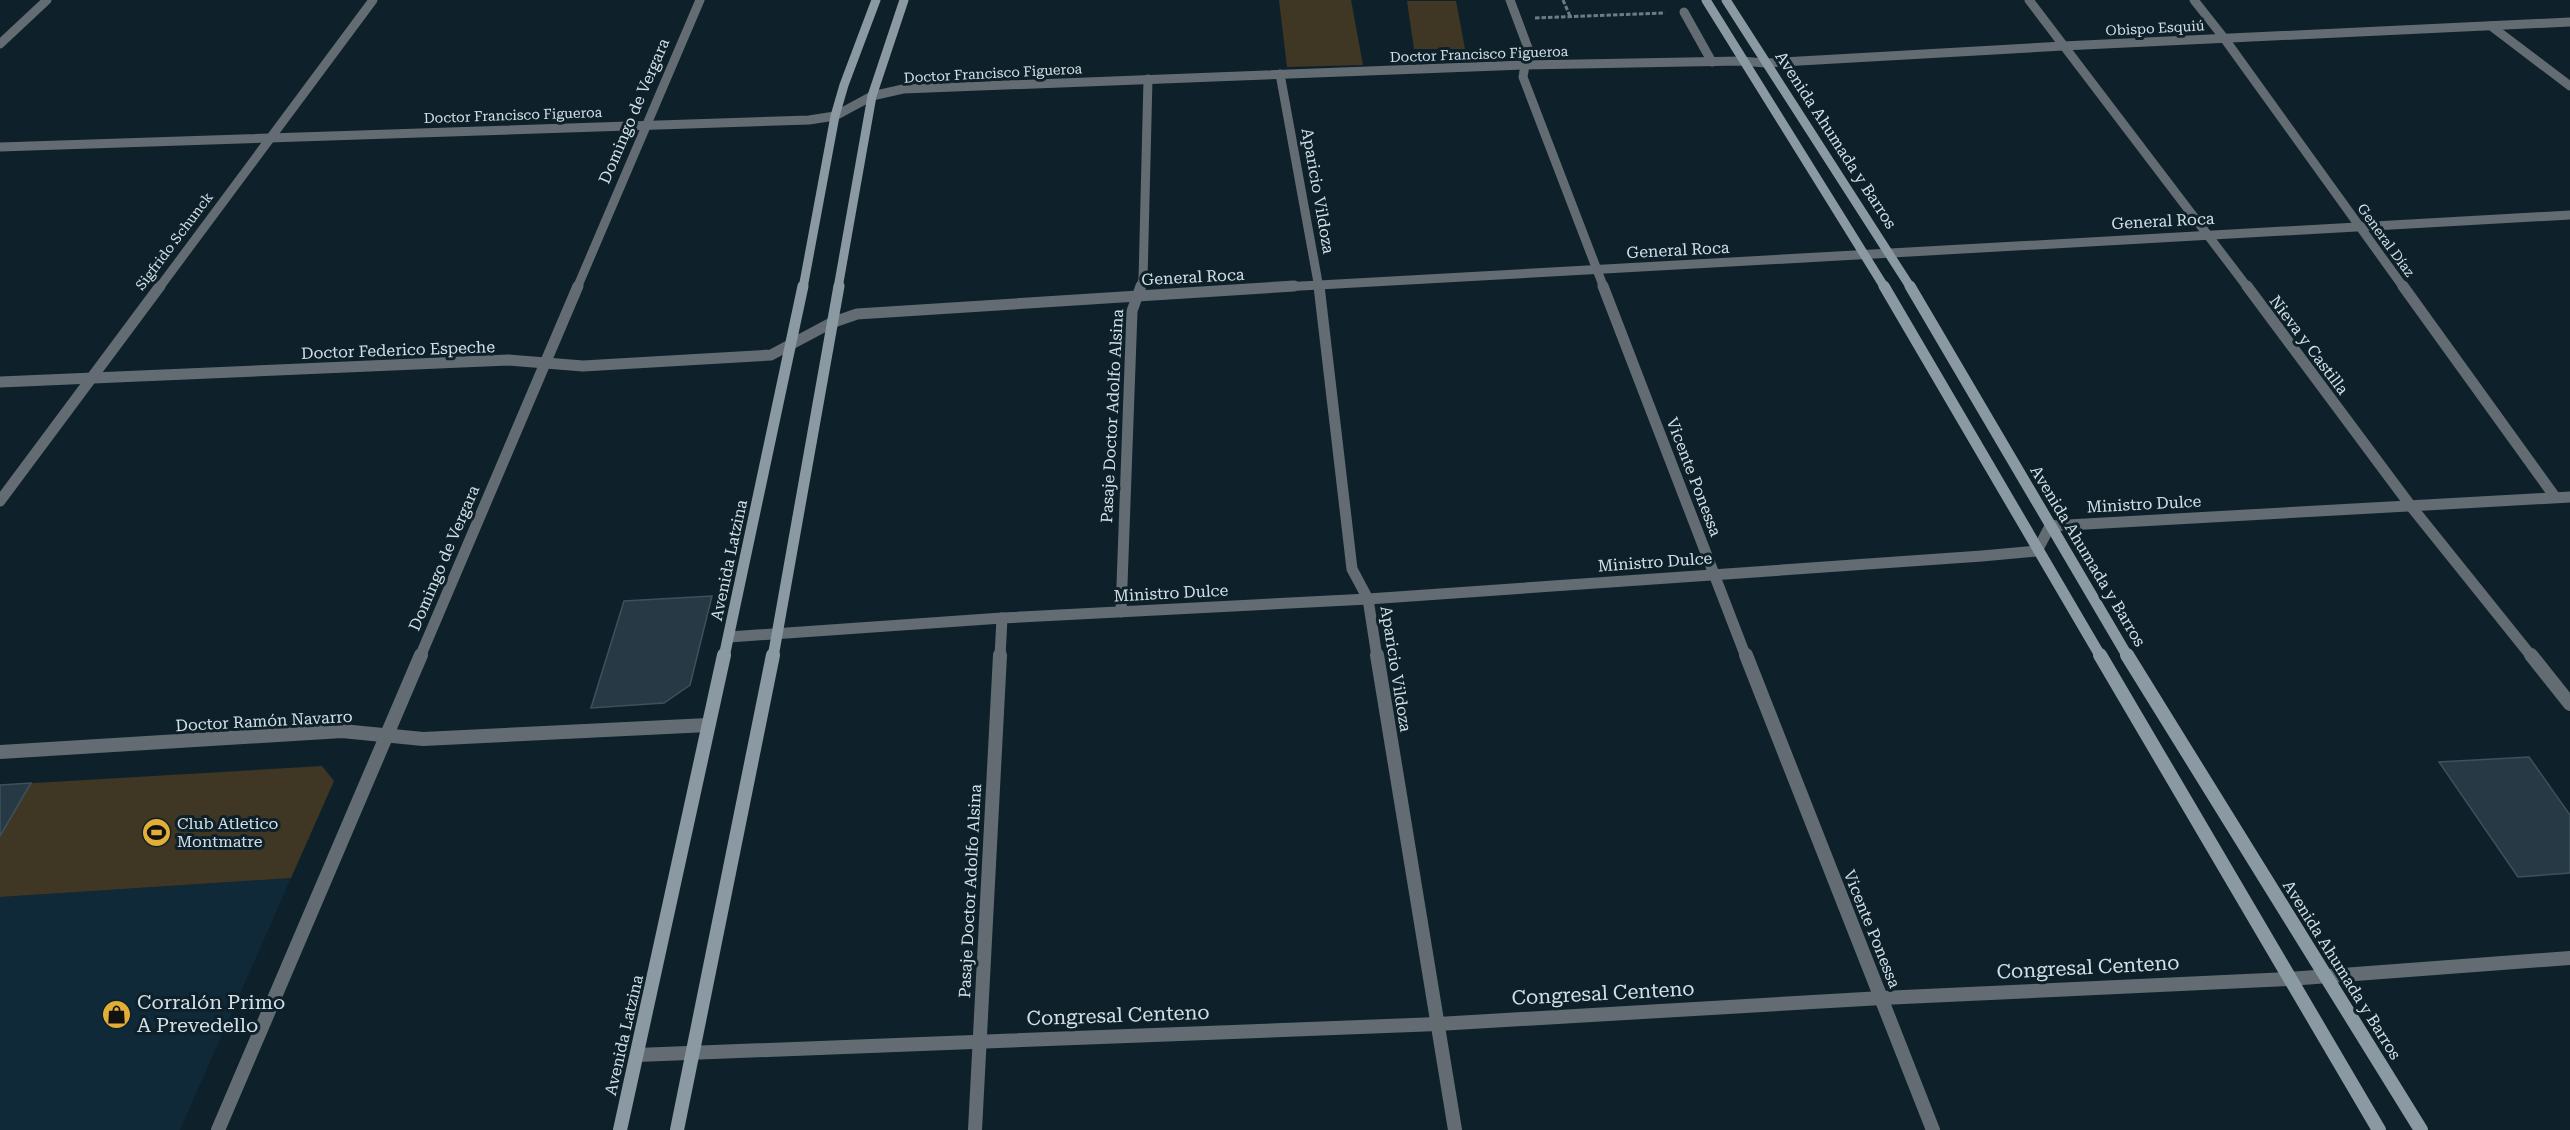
<svg xmlns="http://www.w3.org/2000/svg" width="2570" height="1130" viewBox="0 0 2570 1130" font-family="'Roboto Serif',serif">
	<style>
		.built { fill: #0f2938 }
		.green { fill: #403624 }
		.building { fill: #263944; stroke: #3d515d; stroke-width: 1.5 }
		.lines { fill: none; stroke-linecap: round; stroke-linejoin: round }
		.path { stroke: #6c7c85; stroke-width: 3; stroke-dasharray: 4.5 2; stroke-linecap: butt }
		.street-far2 { stroke: #636c72; stroke-width: 9 }
		.street-far1 { stroke: #636c72; stroke-width: 11 }
		.street { stroke: #636c72; stroke-width: 14 }
		.secondary-far2 { stroke: #8a99a2; stroke-width: 9 }
		.secondary-far1 { stroke: #8a99a2; stroke-width: 11 }
		.secondary { stroke: #8a99a2; stroke-width: 14 }
		.labels { text-anchor: middle; dominant-baseline: central; stroke-width: 6; stroke-linejoin: round; paint-order: stroke }
		.far-street-label { font-size: 14px; fill: #d4e0e7; stroke: #0e212b }
		.street-label { font-size: 16px; fill: #d4e0e7; stroke: #0e212b }
		.poi-label { font-size: 16px; fill: #d4e0e7; stroke: #0e212b; text-anchor: start }
		.near-street-label { font-size: 20px; fill: #d4e0e7; stroke: #0e212b }
		.near-poi-label { font-size: 20px; fill: #d4e0e7; stroke: #0e212b; text-anchor: start }
	</style>
	<rect width="100%" height="100%" fill="#0e212b"/>
	<polygon class="built" points="291,878 180,1130 0,1130 0,897"/>
	<g class="green">
		<polygon points="1279,0 1351,0 1363,65 1287,67"/>
		<polygon points="1407,1 1456,1 1465,49 1414,49"/>
		<polygon points="322,766 334,781 291,878 0,897 0,785"/>
	</g>
	<g class="building">
		<polygon points="712,596 690,685 664,703 591,708 624,601"/>
		<polygon points="2529,757 2570,815 2570,873 2518,877 2439,762"/>
		<polygon points="31,783 0,836 0,785"/>
	</g>
	<g class="lines">
		<g class="path">
			<polyline points="1563,0 1570,16"/>
			<polyline points="1535,18 1665,13"/>
		</g>
		<g class="street-far2">
			<polyline points="1510,0 1528,48 1523,77 1604,288"/>
			<polyline points="2029,0 2248,288"/>
			<polyline points="2194,0 2224,38 2404,288"/>
			<polyline points="1684,12 1712,62"/>
			<polyline points="2491,26 2570,86"/>
			<polyline points="0,44 47,0"/>
			<polyline points="1280,74 1319,288"/>
			<polyline points="0,147 809,120 835,116 872,96 903,89 1524,65 1741,61 1765,63 2063,46 2570,22"/>
			<polyline points="159,288 373,0"/>
			<polyline points="577,288 700,0"/>
			<polyline points="1140,288 1143,280 1148,79"/>
			<polyline points="1267,288 2570,215"/>
		</g>
		<g class="street-far1">
			<polyline points="1319,286 1352,569 1368,599 1377,657"/>
			<polyline points="1603,286 1746,657"/>
			<polyline points="2247,286 2410,505 2532,657"/>
			<polyline points="2403,286 2555,497"/>
			<polyline points="0,382 508,360 583,366 771,355 831,323 857,314 1294,286"/>
			<polyline points="0,501 160,286"/>
			<polyline points="1121,612 1132,311 1141,286"/>
			<polyline points="729,637 1002,618 1368,599 1982,556 2037,551 2050,526 2570,497"/>
			<polyline points="420,657 578,286"/>
			<polyline points="1000,657 1002,618"/>
		</g>
		<g class="street">
			<polyline points="1377,655 1455,1130"/>
			<polyline points="1746,655 1933,1130"/>
			<polyline points="2531,655 2570,704"/>
			<polyline points="0,752 342,731 423,739 708,725"/>
			<polyline points="637,1055 1438,1024 1882,998 2289,979 2570,958"/>
			<polyline points="218,1130 421,655"/>
			<polyline points="975,1130 1000,655"/>
		</g>
		<g class="secondary-far2">
			<polyline points="1706,0 1885,288"/>
			<polyline points="1726,0 1911,288"/>
			<polyline points="803,288 835,116 844,85 876,0"/>
			<polyline points="838,288 872,96 904,0"/>
		</g>
		<g class="secondary-far1">
			<polyline points="1884,286 2101,657"/>
			<polyline points="1910,286 2128,657"/>
			<polyline points="724,657 803,286"/>
			<polyline points="773,657 839,286"/>
		</g>
		<g class="secondary">
			<polyline points="2100,655 2379,1130"/>
			<polyline points="2127,655 2421,1130"/>
			<polyline points="620,1130 724,655"/>
			<polyline points="677,1130 773,655"/>
		</g>
	</g>
	<defs>
		<symbol id="stadium-disc" viewBox="-11 -11 22 22"><circle r="9.5" fill="#e3ae35" stroke="#0e212b"/><path d="M0-5a6.5 5 0 1 0 0 10a6.5 5 0 1 0 0-10ZM-3.5-1.8h7v3.6h-7Z" fill="#111"/></symbol>
		<symbol id="shop-disc" viewBox="-11 -11 22 22"><circle r="9.5" fill="#e3ae35" stroke="#0e212b"/><path d="M-5-2.5h2.3a2.7 3.5 0 0 1 5.4 0H5L5.5 6h-11ZM-1.5-2.5h3a1.5 2.3 0 0 0-3 0Z" fill="#111"/></symbol>
	</defs>
	<g fill-rule="evenodd">
		<use href="#stadium-disc" x="140" y="816" width="33" height="33"/>
		<use href="#shop-disc" x="100" y="998" width="33" height="33"/>
	</g>
	<g class="labels">
		<g class="far-street-label">
			<text transform="translate(2155 28) rotate(-3)">Obispo Esquiú</text>
			<text transform="translate(1479 54) rotate(-2)">Doctor Francisco Figueroa</text>
			<text transform="translate(993 73) rotate(-3)">Doctor Francisco Figueroa</text>
			<text transform="translate(513 115) rotate(-2)">Doctor Francisco Figueroa</text>
			<text transform="translate(2386 240) rotate(54)">General Díaz</text>
			<text transform="translate(174 241) rotate(-53)">Sigfrido Schunck</text>
		</g>
		<g class="street-label">
			<text transform="translate(634 111) rotate(-67)">Domingo de Vergara</text>
			<text transform="translate(1836 140) rotate(57)">Avenida Ahumada y Barros</text>
			<text transform="translate(1318 191) rotate(80)">Aparicio Vildoza</text>
			<text transform="translate(2163 221) rotate(-3)">General Roca</text>
			<text transform="translate(1678 250) rotate(-3)">General Roca</text>
			<text transform="translate(1193 277) rotate(-3)">General Roca</text>
			<text transform="translate(2309 345) rotate(53)">Nieva y Castilla</text>
			<text transform="translate(398 350) rotate(-2)">Doctor Federico Espeche</text>
			<text transform="translate(1112 416) rotate(-87)">Pasaje Doctor Adolfo Alsina</text>
			<text transform="translate(1694 477) rotate(69)">Vicente Ponessa</text>
			<text transform="translate(2144 504) rotate(-3)">Ministro Dulce</text>
			<text transform="translate(2088 556) rotate(59)">Avenida Ahumada y Barros</text>
			<text transform="translate(444 558) rotate(-67)">Domingo de Vergara</text>
			<text transform="translate(729 560) rotate(-78)">Avenida Latzina</text>
			<text transform="translate(1655 562) rotate(-4)">Ministro Dulce</text>
			<text transform="translate(1171 593) rotate(-3)">Ministro Dulce</text>
			<text transform="translate(1396 669) rotate(81)">Aparicio Vildoza</text>
			<text transform="translate(264 721) rotate(-3)">Doctor Ramón Navarro</text>
			<text transform="translate(970 891) rotate(-87)">Pasaje Doctor Adolfo Alsina</text>
			<text transform="translate(1872 929) rotate(68)">Vicente Ponessa</text>
			<text transform="translate(2342 970) rotate(58)">Avenida Ahumada y Barros</text>
			<text transform="translate(624 1035) rotate(-77)">Avenida Latzina</text>
		</g>
		<g class="poi-label">
			<text x="177" y="823">Club Atletico<tspan x="177" dy="18">Montmatre</tspan></text>
		</g>
		<g class="near-street-label">
			<text transform="translate(2088 967) rotate(-3)">Congresal Centeno</text>
			<text transform="translate(1603 993) rotate(-3)">Congresal Centeno</text>
			<text transform="translate(1118 1015) rotate(-2)">Congresal Centeno</text>
		</g>
		<g class="near-poi-label">
			<text x="137" y="1002">Corralón Primo<tspan x="137" dy="23">A Prevedello</tspan></text>
		</g>
	</g>
</svg>
